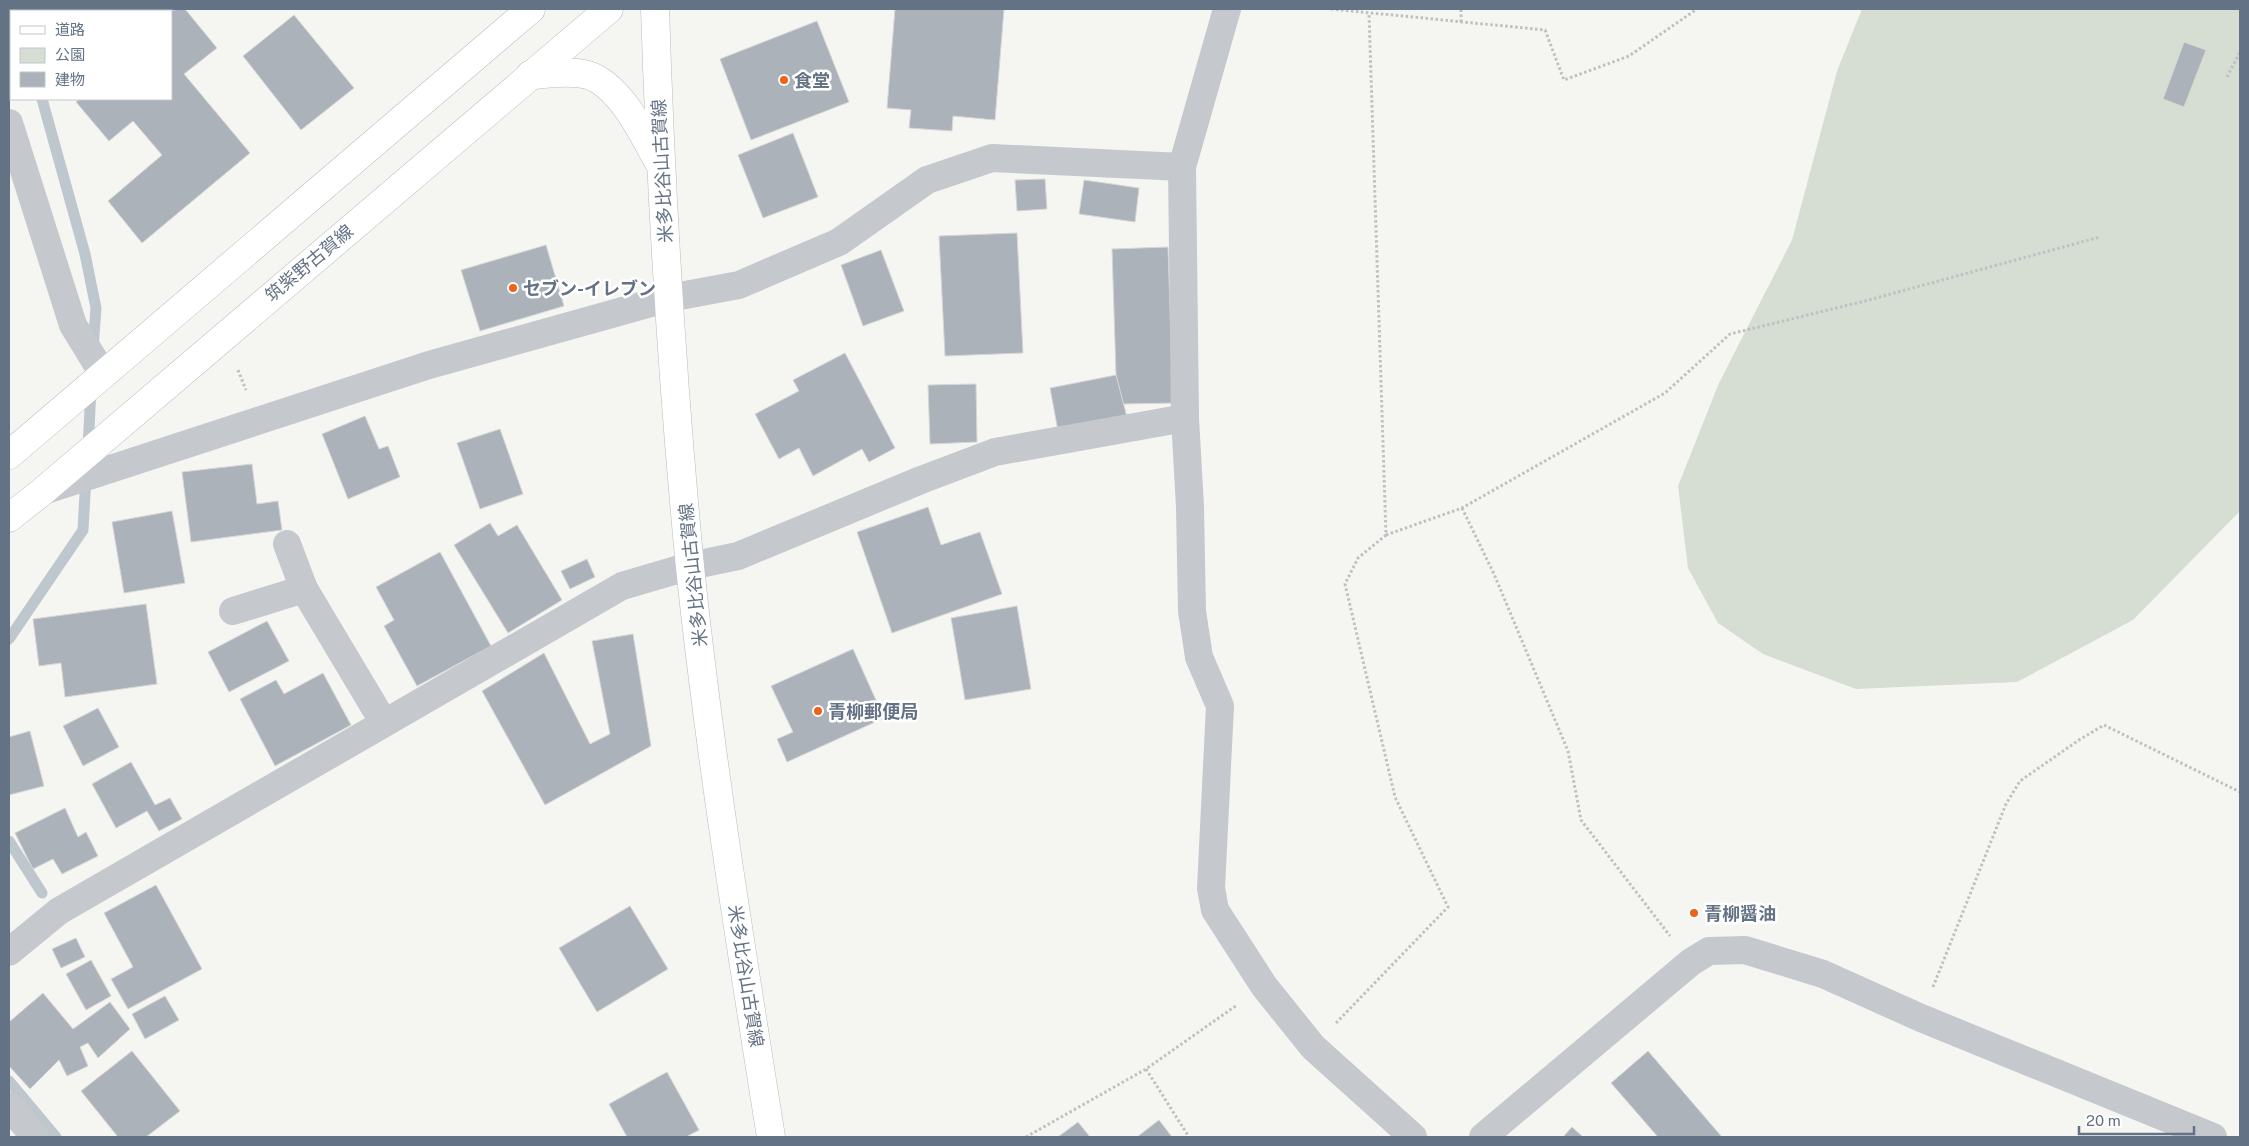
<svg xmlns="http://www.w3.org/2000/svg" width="2249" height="1146" viewBox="0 0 2249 1146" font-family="'Public Sans','Noto Sans JP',sans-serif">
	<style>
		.green { fill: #d6ddd3 }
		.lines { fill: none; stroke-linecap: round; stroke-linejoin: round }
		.stream { stroke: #bec7ce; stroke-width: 11 }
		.building { fill: #abb2b9; stroke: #d7d7d5 }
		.major-casing { stroke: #b8bbc0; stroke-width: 29 }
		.path { stroke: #bfc0c3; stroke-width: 3; stroke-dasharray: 2.5 2.5; stroke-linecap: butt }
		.minor { stroke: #c5c8cc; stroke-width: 28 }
		.major { stroke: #fff; stroke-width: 28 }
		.poi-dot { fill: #ec631c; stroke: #fff; stroke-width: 2 }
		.labels { text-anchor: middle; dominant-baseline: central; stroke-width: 5; stroke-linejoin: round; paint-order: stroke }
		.poi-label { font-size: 18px; font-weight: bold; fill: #637285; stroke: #fff; text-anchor: start }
		.street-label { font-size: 18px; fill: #637285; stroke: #fff }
	</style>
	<rect width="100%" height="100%" fill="#f5f6f2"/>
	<polygon class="green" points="1862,9 2240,9 2240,511 2133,620 2017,682 1856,689 1763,654 1718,623 1688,568 1678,486 1719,383 1792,240 1837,71"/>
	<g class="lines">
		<g class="stream">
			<polyline points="30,9 30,11"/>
			<polyline points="42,99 85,254 96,308 93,348"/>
			<polyline points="88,448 91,389"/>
			<polyline points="9,639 83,530 86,476"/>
			<polyline points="9,841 42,893"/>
			<polyline points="9,1081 56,1137"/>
		</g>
	</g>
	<g class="building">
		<polygon points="179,9 185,9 217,48 184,74 250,153 142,243 108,201 162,155 133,121 109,141 76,102 80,99 171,99 170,11"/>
		<polygon points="895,9 1004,9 995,120 953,116 952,131 909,128 911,110 887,108"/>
		<polygon points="294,15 354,88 301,130 243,56"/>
		<polygon points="817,21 849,102 751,140 720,59"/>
		<polygon points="2184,42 2206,50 2184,107 2163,99"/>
		<polygon points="793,133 818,197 763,218 738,155"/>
		<polygon points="1045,179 1047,209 1017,211 1015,180"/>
		<polygon points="1084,180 1139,188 1135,222 1079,214"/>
		<polygon points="1017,233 1023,353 945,356 939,236"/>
		<polygon points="546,245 564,306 480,331 461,270"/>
		<polygon points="1168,247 1173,403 1123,404 1116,375 1112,249"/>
		<polygon points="881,250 904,311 863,326 841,265"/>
		<polygon points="845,353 895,448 869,462 862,449 813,476 799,448 779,459 755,414 799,391 793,380"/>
		<polygon points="1116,375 1127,417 1058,431 1050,388"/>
		<polygon points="976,384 977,442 930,444 928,385"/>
		<polygon points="365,416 379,449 388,446 400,477 348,499 322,434"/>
		<polygon points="500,429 523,494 480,509 457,443"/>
		<polygon points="252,464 257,504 278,501 282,530 191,542 182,472"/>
		<polygon points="928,507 941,545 980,532 1002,594 892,633 857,532"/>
		<polygon points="172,511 185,583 124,593 112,522"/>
		<polygon points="490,523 498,536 517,525 562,600 508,633 454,545"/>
		<polygon points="440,552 491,646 417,686 384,626 394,620 376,587"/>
		<polygon points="587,559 595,577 570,589 561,571"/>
		<polygon points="146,604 157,684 65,697 61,663 39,666 33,619"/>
		<polygon points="1017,606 1031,689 965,700 951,618"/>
		<polygon points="267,621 289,661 229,692 208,652"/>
		<polygon points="633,634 651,746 545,805 482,691 544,653 590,744 610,734 592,641"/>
		<polygon points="853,649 884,718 787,762 777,739 793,732 771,686"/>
		<polygon points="323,673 351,725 275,766 240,699 276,680 284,694"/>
		<polygon points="98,708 119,747 83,766 63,726"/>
		<polygon points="30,731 44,786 9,795 9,737"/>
		<polygon points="131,762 155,805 170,798 182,819 159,831 147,811 116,828 92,784"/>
		<polygon points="65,808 78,837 86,832 98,856 62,874 53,859 33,869 15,833"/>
		<polygon points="156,885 202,969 128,1009 111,979 133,967 104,913"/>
		<polygon points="630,906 668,969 597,1012 559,948"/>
		<polygon points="76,938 85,957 61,968 52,949"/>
		<polygon points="91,960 111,996 86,1010 66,974"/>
		<polygon points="43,993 73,1029 110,1002 130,1029 98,1058 88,1043 80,1047 88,1066 67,1076 59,1060 30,1089 9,1066 9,1022"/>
		<polygon points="165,996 179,1020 145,1039 132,1014"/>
		<polygon points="132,1051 180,1111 146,1137 118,1137 81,1091"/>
		<polygon points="1648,1051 1722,1137 1658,1137 1611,1083"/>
		<polygon points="667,1072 699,1130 686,1137 627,1137 609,1104"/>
		<polygon points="1159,1120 1172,1137 1137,1137"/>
		<polygon points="1078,1122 1090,1137 1058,1137"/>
		<polygon points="1572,1127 1583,1137 1563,1137"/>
	</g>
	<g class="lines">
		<defs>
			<g id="major">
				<path d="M655,9C661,195 672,381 690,567C710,758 741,948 771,1137"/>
				<path d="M530,75C548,74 570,70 588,75C620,85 643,134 658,161"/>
				<polyline points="9,455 531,9"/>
				<polyline points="9,518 43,491 609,9"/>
			</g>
		</defs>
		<use href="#major" class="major-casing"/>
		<g class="path">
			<polyline points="1331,9 1545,30 1564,80 1629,56 1697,9"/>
			<polyline points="1461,22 1461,9"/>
			<polyline points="2227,77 2240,52"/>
			<polyline points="238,370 246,390"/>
			<polyline points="1462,508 1494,574 1568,751 1581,820 1670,936"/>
			<polyline points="1386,535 1462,508 1665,393 1730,334 1865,301 2100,237"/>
			<polyline points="1933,987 2006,804 2020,781 2079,740 2104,725 2240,792"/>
			<polyline points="1336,1023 1448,907 1395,797 1345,584 1358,558 1386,535 1369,14"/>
			<polyline points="1146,1069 1189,1137"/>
			<polyline points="1026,1137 1146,1069 1237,1005"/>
		</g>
		<g class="minor">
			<polyline points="1227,9 1182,167 1185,418 1190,507 1192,611 1199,657 1220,706 1211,888 1215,910 1264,986 1313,1047 1413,1137"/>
			<polyline points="9,123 73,325 103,374"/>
			<polyline points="43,491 429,365 669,298 739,285 839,242 927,180 992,158 1182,167"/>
			<polyline points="287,544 304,589 384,723"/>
			<polyline points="233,611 304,589"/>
			<polyline points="9,952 59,911 622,586 690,566 738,556 921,480 995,452 1185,418"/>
			<polyline points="9,1106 35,1137"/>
			<polyline points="1483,1137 1691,962 1709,951 1745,950 1823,974 1921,1018 2213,1137"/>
		</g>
		<use href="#major" class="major"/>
	</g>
	<g class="poi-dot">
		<circle cx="784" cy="80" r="5"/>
		<circle cx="513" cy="288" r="5"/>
		<circle cx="818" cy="711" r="5"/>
		<circle cx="1694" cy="913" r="5"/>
	</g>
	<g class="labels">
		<g class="poi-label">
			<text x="794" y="80">食堂</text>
			<text x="523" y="288">セブン-イレブン</text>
			<text x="828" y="711">青柳郵便局</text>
			<text x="1704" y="913">青柳醤油</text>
		</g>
		<g class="street-label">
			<text transform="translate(662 171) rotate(-93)">米多比谷山古賀線</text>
			<text transform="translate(309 263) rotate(-40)">筑紫野古賀線</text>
			<text transform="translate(693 575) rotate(-96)">米多比谷山古賀線</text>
			<text transform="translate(746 976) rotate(81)">米多比谷山古賀線</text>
		</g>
	</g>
	<rect width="2249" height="1146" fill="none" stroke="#637285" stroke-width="20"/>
	<rect x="10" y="10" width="162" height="90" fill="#ffffff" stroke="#c1c7ce"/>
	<rect x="20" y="26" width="25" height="8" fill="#ffffff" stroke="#c1c7ce"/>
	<text x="55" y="35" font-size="15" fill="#637285">道路</text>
	<rect x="20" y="48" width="25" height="15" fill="#d6ddd3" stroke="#c1c7ce"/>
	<text x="55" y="60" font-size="15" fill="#637285">公園</text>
	<rect x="20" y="72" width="25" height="15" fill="#abb2b9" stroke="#c1c7ce"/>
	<text x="55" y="85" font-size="15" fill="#637285">建物</text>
	<path d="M2079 1126v8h115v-8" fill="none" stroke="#637285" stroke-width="2.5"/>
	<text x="2086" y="1126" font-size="15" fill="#637285" stroke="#ffffff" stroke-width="4" paint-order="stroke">20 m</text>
</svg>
